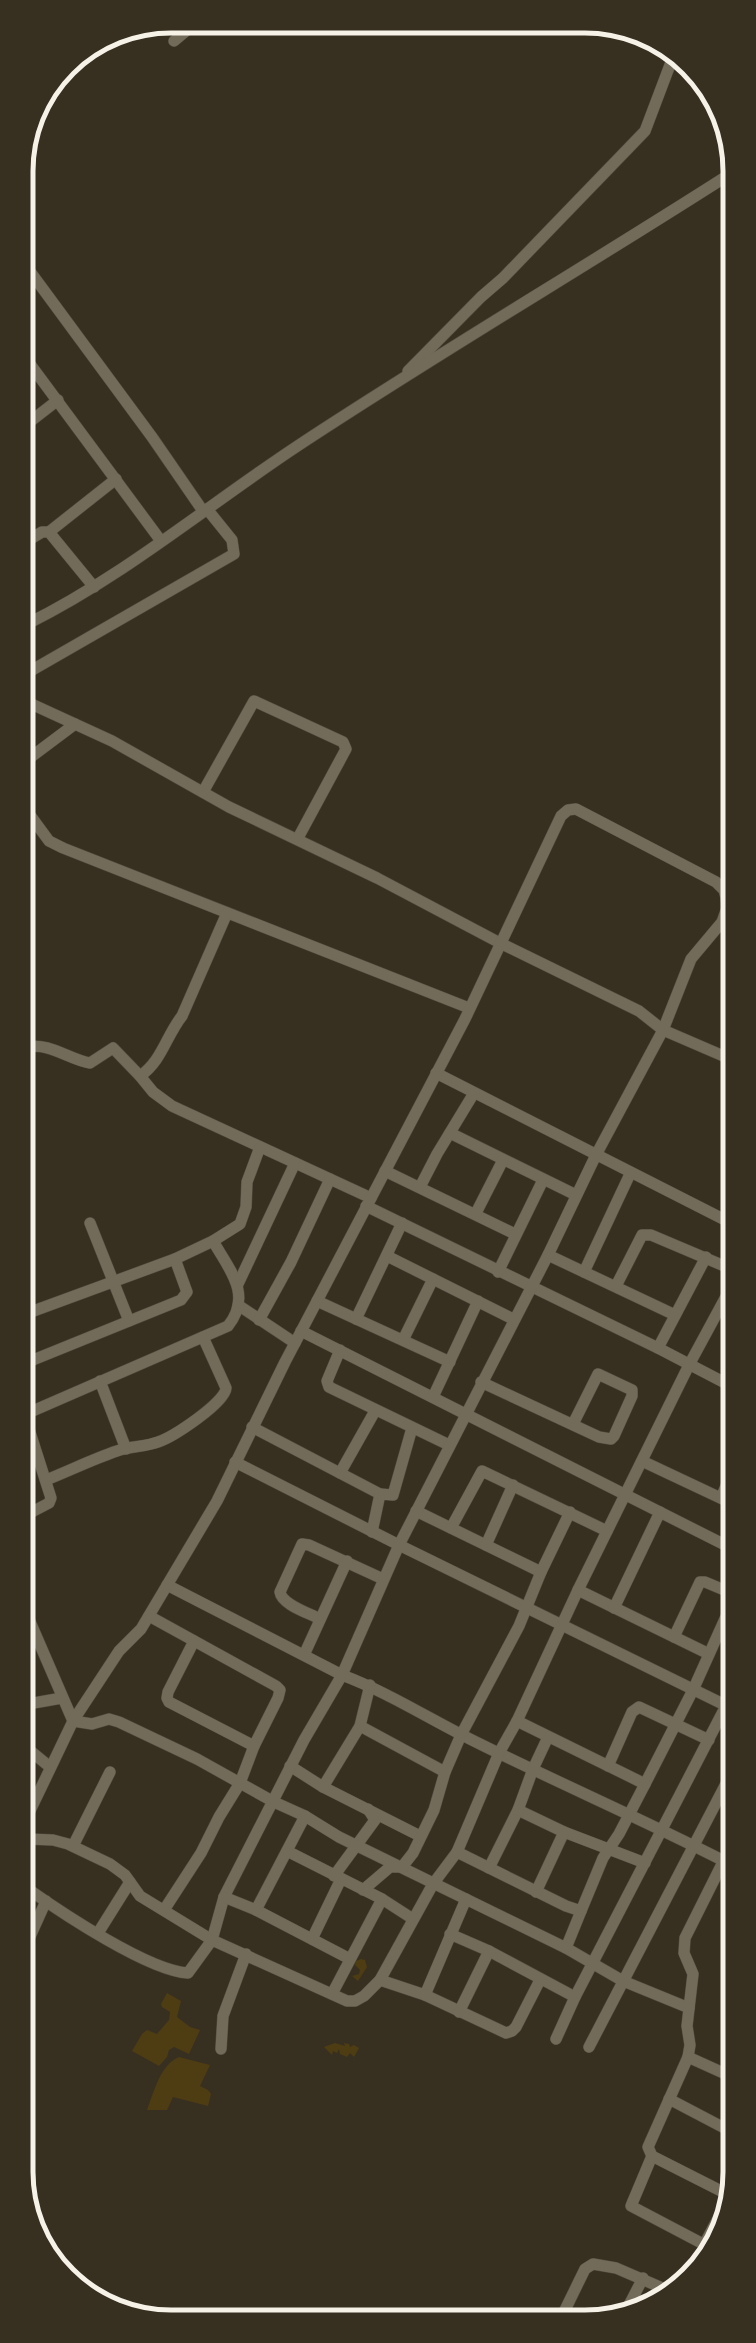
<svg xmlns="http://www.w3.org/2000/svg" width="756" height="2343" viewBox="0 0 756 2343" font-family="Manrope,sans-serif">
	<style>
		.green { fill: #4e3c13 }
		.lines { fill: none; stroke-linecap: round; stroke-linejoin: round }
		.minor-casing { stroke: #524c3f; stroke-width: 12 }
		.minor { stroke: #726b5a; stroke-width: 11 }
		.rim { fill: none; stroke: #f6f2e8; stroke-width: 5 }
	</style>
	<rect width="100%" height="100%" fill="#373021"/>
	<g class="green">
		<polygon points="361,1959 365,1960 367,1967 358,1981 352,1976 359,1974 360,1970 355,1965 356,1961"/>
		<polygon points="167,1993 181,2001 177,2017 190,2027 200,2030 189,2054 174,2047 169,2050 167,2057 159,2066 132,2051 142,2034 147,2030 157,2034 169,2020 170,2012 162,2007 161,2004"/>
		<polygon points="335,2043 345,2046 344,2043 349,2044 350,2047 354,2045 359,2048 354,2057 350,2053 347,2057 340,2054 339,2049 337,2053 333,2051 332,2055 324,2047"/>
		<path d="M179,2057L210,2065L200,2086L208,2090L211,2094L208,2106L173,2097L167,2110H147C154,2092 160,2065 179,2057Z"/>
	</g>
	<g class="lines">
		<defs>
			<g id="minor">
				<polyline points="174,41 192,26"/>
				<polyline points="26,266 152,437 203,511"/>
				<polyline points="27,360 161,541"/>
				<polyline points="408,371 481,297 503,278 645,131 673,57"/>
				<polyline points="27,424 58,400"/>
				<polyline points="49,532 116,479"/>
				<polyline points="27,541 42,532 49,532 94,587"/>
				<path d="M27,624C124,576 208,505 299,445C440,352 585,267 727,176"/>
				<polyline points="27,673 234,554 232,540 207,509"/>
				<polyline points="27,702 112,741 229,807 377,878 500,943 639,1011 663,1030 728,1058"/>
				<polyline points="27,760 75,724"/>
				<polyline points="203,792 254,701 343,742 346,749 298,838"/>
				<polyline points="27,811 49,841 63,848 469,1008"/>
				<path d="M227,913L182,1016C166,1036 162,1061 140,1076L153,1092L172,1106L371,1198"/>
				<path d="M27,1047C49,1042 70,1060 90,1063L113,1048L140,1076"/>
				<polyline points="436,1073 729,1222"/>
				<polyline points="450,1133 576,1195"/>
				<polyline points="385,1171 515,1234"/>
				<polyline points="420,1187 437,1154 474,1093"/>
				<polyline points="366,1206 658,1348 729,1385"/>
				<polyline points="476,1213 503,1160"/>
				<polyline points="90,1223 129,1321"/>
				<polyline points="548,1255 675,1315"/>
				<polyline points="387,1256 513,1319"/>
				<polyline points="498,1272 543,1180"/>
				<polyline points="584,1272 630,1174"/>
				<polyline points="238,1284 295,1163"/>
				<polyline points="616,1286 642,1235 651,1235 729,1268"/>
				<polyline points="317,1301 450,1362"/>
				<polyline points="238,1305 295,1343"/>
				<polyline points="28,1313 175,1259"/>
				<polyline points="356,1319 402,1223"/>
				<polyline points="259,1320 291,1262 330,1179"/>
				<polyline points="301,1331 729,1547"/>
				<polyline points="403,1340 433,1279"/>
				<polyline points="658,1348 706,1257"/>
				<polyline points="340,1350 327,1381 329,1387 449,1445"/>
				<polyline points="28,1362 181,1300 187,1292 175,1259 213,1241 240,1224 246,1207 247,1182 260,1147"/>
				<polyline points="100,1381 126,1449"/>
				<polyline points="481,1382 599,1437 611,1439 614,1436 632,1396 632,1390 598,1374 573,1424"/>
				<polyline points="433,1397 478,1301"/>
				<path d="M28,1413L228,1326C253,1295 229,1269 213,1241"/>
				<polyline points="28,1426 51,1498 49,1503 28,1514"/>
				<polyline points="252,1427 380,1494"/>
				<polyline points="642,1461 729,1502"/>
				<polyline points="235,1462 399,1545 729,1707"/>
				<polyline points="340,1473 375,1411"/>
				<path d="M46,1480C69,1471 93,1459 117,1451C130,1446 145,1447 158,1442C173,1437 225,1403 226,1388L203,1337"/>
				<polyline points="721,1498 729,1479"/>
				<polyline points="416,1511 541,1572"/>
				<polyline points="451,1528 482,1471 607,1531"/>
				<polyline points="372,1532 380,1494 393,1495 412,1428"/>
				<polyline points="486,1545 513,1485"/>
				<path d="M167,1585L342,1675C390,1693 434,1722 480,1744C561,1784 644,1820 724,1861"/>
				<polyline points="578,1590 709,1654"/>
				<polyline points="614,1608 660,1512"/>
				<polyline points="149,1616 276,1686 280,1690 278,1698 254,1746 240,1783 219,1817 201,1853 164,1910"/>
				<polyline points="28,1617 73,1721 28,1815"/>
				<path d="M320,1619C309,1613 282,1605 280,1592L302,1544L309,1545L383,1579"/>
				<polyline points="674,1637 700,1582 705,1582 729,1592"/>
				<polyline points="194,1641 168,1692 167,1698 169,1702 254,1746"/>
				<polyline points="304,1655 347,1561"/>
				<polyline points="28,1704 62,1698"/>
				<polyline points="517,1721 645,1784"/>
				<polyline points="360,1726 445,1772"/>
				<polyline points="28,1749 50,1767"/>
				<polyline points="290,1766 323,1787 420,1836"/>
				<polyline points="608,1766 632,1712 639,1707 709,1740"/>
				<polyline points="323,1787 360,1726 370,1685"/>
				<polyline points="518,1810 564,1832 645,1863"/>
				<polyline points="28,1839 53,1840 68,1844 110,1864 125,1875 140,1896 212,1940 347,2001 355,2001 364,1996 380,1980 433,1884 457,1852 499,1753 517,1721 578,1590 689,1365 729,1291"/>
				<polyline points="73,1846 110,1772"/>
				<polyline points="287,1851 382,1899 413,1919"/>
				<polyline points="457,1852 566,1906 581,1911 566,1948"/>
				<polyline points="489,1868 518,1810 533,1769 548,1737"/>
				<polyline points="334,1876 375,1820 368,1809"/>
				<path d="M28,1889C62,1913 149,1971 188,1973L212,1940L224,1897L304,1740L342,1675L399,1545L548,1255L596,1155L663,1030L691,959L722,922L727,908L726,897L724,890L716,882L576,809L568,810L561,816L465,1019L285,1362L217,1501L141,1629L119,1651L73,1721L92,1724L109,1719L119,1722L197,1759L274,1802L305,1816L339,1837L566,1948L623,1981L689,2008"/>
				<polyline points="363,1890 390,1867 402,1867 413,1853 434,1810 445,1772 461,1735 519,1626 541,1572 570,1512"/>
				<polyline points="536,1892 564,1832"/>
				<polyline points="224,1897 256,1910 350,1959"/>
				<polyline points="256,1910 305,1816"/>
				<polyline points="581,1911 603,1858 619,1834 645,1784 693,1690 729,1610"/>
				<polyline points="98,1933 130,1882"/>
				<polyline points="450,1934 489,1951 575,1997"/>
				<polyline points="312,1939 341,1879"/>
				<polyline points="28,1941 46,1901"/>
				<polyline points="380,1980 425,1995 466,1899"/>
				<polyline points="332,1994 382,1899"/>
				<polyline points="425,1995 506,2033 512,2031 516,2027 540,1980"/>
				<polyline points="459,2012 489,1951"/>
				<polyline points="556,2039 575,1997 729,1700"/>
				<polyline points="589,2047 729,1778"/>
				<polyline points="221,2049 223,2016 246,1954"/>
				<polyline points="688,2057 690,2045 687,2026 693,1974 684,1953 685,1938 729,1850"/>
				<polyline points="669,2099 730,2131"/>
				<polyline points="652,2156 631,2206 707,2246"/>
				<polyline points="727,2194 652,2156 648,2147 688,2057 730,2076"/>
				<polyline points="705,2243 723,2209"/>
				<polyline points="627,2309 643,2278"/>
				<polyline points="563,2314 585,2269 593,2264 616,2268 667,2290"/>
			</g>
		</defs>
		<use href="#minor" class="minor-casing"/>
		<use href="#minor" class="minor"/>
	</g>
	<path d="M0 0H756V2343H0ZM171 33H585A138 138 0 0 1 723 171V2172A138 138 0 0 1 585 2310H171A138 138 0 0 1 33 2172V171A138 138 0 0 1 171 33Z" fill="#373021" fill-rule="evenodd"/>
	<path class="rim" d="M171 33H585A138 138 0 0 1 723 171V2172A138 138 0 0 1 585 2310H171A138 138 0 0 1 33 2172V171A138 138 0 0 1 171 33Z"/>
</svg>
